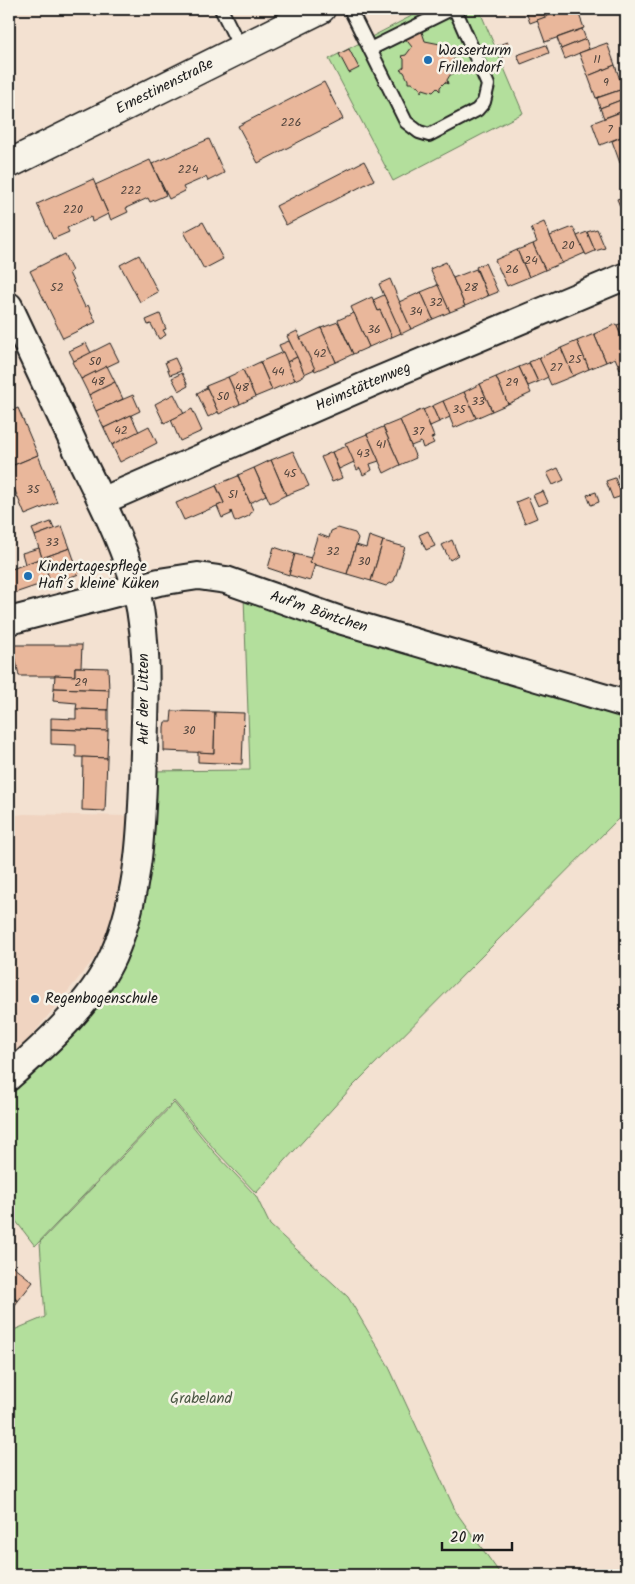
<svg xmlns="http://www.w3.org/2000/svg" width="635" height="1584" viewBox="0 0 635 1584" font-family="Kalam,sans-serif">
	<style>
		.built { fill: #f0d4c1 }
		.green { fill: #b3df9c; stroke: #687e5c }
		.building { fill: #e9b79b; stroke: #1c1c1c }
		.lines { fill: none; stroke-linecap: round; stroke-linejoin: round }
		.lane-casing { stroke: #1c1c1c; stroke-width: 16 }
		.street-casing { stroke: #1c1c1c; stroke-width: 30 }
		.secondary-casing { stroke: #1c1c1c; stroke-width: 31 }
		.lane { stroke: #f7f3e8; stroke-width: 12 }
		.street { stroke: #f7f3e8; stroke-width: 26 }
		.secondary { stroke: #f7f3e8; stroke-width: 28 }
		.poi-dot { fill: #1f6fb2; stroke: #f7f3e8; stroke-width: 2 }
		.labels { text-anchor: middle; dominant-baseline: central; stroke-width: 5; stroke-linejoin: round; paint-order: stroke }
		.number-label { font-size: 12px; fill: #4f433c }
		.poi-label { font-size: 15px; fill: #1c1c1c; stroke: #f7f3e8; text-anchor: start }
		.street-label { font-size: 15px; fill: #1c1c1c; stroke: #f7f3e8 }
		.park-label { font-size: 15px; fill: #495642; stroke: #f7f3e8 }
	</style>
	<rect width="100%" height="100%" fill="#f3e1d1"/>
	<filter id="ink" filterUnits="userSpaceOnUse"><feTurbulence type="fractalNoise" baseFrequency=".02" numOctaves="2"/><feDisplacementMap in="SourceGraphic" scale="10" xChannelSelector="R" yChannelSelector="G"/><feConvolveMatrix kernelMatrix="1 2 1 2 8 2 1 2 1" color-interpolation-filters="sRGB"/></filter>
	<g filter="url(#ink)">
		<polygon class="built" points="24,814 131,816 115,933 9,1064 9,816"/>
		<g class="green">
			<polygon points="425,9 479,9 523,113 393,181 329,59"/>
			<polygon points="244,597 626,706 626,811 352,1087 256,1193 215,1150 174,1101 35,1246 9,1212 9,1081 133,930 146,771 250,770"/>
			<polygon points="174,1103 213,1151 256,1196 270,1225 348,1297 388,1365 456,1512 501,1575 9,1575 9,1332 45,1317 40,1242"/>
		</g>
		<g class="building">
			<polygon points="9,9 16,9 9,15"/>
			<polygon points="525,9 567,9 530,23"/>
			<polygon points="567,9 577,9 584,28 545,42 537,20"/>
			<polygon points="421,29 425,41 440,44 447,42 446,48 451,56 455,58 452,61 452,70 454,73 450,75 447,80 448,84 445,82 440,87 440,91 437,88 433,92 423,89 421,92 420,88 412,83 408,83 408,80 404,72 400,70 404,67 404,59 401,56 406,55 412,47 404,37 409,38"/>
			<polygon points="582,29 586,39 561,49 557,38"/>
			<polygon points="586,39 589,49 565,59 561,49"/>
			<polygon points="508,42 512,53 501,58 497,46"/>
			<polygon points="607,43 615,65 588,76 579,53"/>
			<polygon points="546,45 549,53 521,64 517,55"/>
			<polygon points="349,49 359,68 349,73 339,54"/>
			<polygon points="615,65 623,89 596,98 588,76"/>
			<polygon points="324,82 343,119 258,163 238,126"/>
			<polygon points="623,89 626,98 600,108 597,98"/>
			<polygon points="626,98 626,110 604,118 600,108"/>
			<polygon points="626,110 626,135 600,145 592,123"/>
			<polygon points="626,135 626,161 620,163 612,141"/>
			<polygon points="209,139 224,173 208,181 206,177 183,187 185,191 169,199 152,164"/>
			<polygon points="150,160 166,195 150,202 148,198 126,208 128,212 111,220 95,185"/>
			<polygon points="364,161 374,180 286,225 276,206"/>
			<polygon points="626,161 626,172 625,172 622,163"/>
			<polygon points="93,179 108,214 92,222 91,217 67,228 69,232 53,239 37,204"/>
			<polygon points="626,196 626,209 622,211 617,199"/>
			<polygon points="203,222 223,259 204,269 184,232"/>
			<polygon points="544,222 562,263 545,270 533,244 537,242 531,228"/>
			<polygon points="573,227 585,253 562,263 550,236"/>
			<polygon points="597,229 605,248 595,251 587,232"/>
			<polygon points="587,232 595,251 586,255 577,236"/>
			<polygon points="533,244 545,270 529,277 517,250"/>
			<polygon points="517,250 529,277 507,286 495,260"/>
			<polygon points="64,254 72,271 69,273 85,307 88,305 96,322 63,338 30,271"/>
			<polygon points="139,255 158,292 140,302 120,265"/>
			<polygon points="446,262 465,306 450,312 430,269"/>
			<polygon points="485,263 498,292 488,296 476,267"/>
			<polygon points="476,269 488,296 465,306 453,278"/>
			<polygon points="390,279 411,329 401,334 379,284"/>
			<polygon points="438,285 450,312 433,319 421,292"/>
			<polygon points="421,292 433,319 411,329 399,302"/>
			<polygon points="384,295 401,333 392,337 380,310 378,311 373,300"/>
			<polygon points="372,297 378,311 380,310 392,337 369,347 351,307"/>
			<polygon points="354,313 369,347 353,354 338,320"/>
			<polygon points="160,314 166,329 163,330 166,335 159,339 151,324 148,325 146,320"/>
			<polygon points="338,322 353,354 336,362 321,328"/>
			<polygon points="626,322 626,340 624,342 617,325"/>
			<polygon points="616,324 626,347 626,366 620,369 615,358 606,362 594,334"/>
			<polygon points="321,328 336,362 315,371 300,338"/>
			<polygon points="297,331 315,369 304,374 287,336"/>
			<polygon points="594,334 606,362 589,369 577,341"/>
			<polygon points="289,341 297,357 287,362 279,345"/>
			<polygon points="577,341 589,369 573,376 561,348"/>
			<polygon points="86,343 91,353 74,361 69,351"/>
			<polygon points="110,343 119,361 81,379 72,362"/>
			<polygon points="561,348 573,376 551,385 539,358"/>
			<polygon points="283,352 295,380 272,390 260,362"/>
			<polygon points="297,357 305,375 295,380 287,362"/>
			<polygon points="175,358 181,371 170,375 165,362"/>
			<polygon points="539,358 548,377 538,382 529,362"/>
			<polygon points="260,362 272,390 255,397 243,370"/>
			<polygon points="529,363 538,382 528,386 519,367"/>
			<polygon points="107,366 115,382 89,395 81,379"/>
			<polygon points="519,367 531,393 508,404 496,377"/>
			<polygon points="243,370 255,397 240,404 228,377"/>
			<polygon points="182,373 188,386 179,391 172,378"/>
			<polygon points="228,377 240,404 219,414 206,386"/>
			<polygon points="496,377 508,404 492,411 480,384"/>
			<polygon points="115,382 123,399 96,411 89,395"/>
			<polygon points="480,384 492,411 476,418 464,392"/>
			<polygon points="207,388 218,412 208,417 197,393"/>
			<polygon points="464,392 476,418 454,428 443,401"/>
			<polygon points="174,394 184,414 164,423 155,404"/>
			<polygon points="133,395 140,411 104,428 96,411"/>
			<polygon points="443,401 450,417 439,422 432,406"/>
			<polygon points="432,406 439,422 430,426 423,410"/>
			<polygon points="18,408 38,455 9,467 9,412"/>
			<polygon points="192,409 202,431 180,441 171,420"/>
			<polygon points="423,409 434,437 431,438 434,443 423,448 421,442 411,446 400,420"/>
			<polygon points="131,415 139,432 112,445 104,428"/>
			<polygon points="400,420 416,458 400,465 383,427"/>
			<polygon points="149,426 157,443 120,462 112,445"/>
			<polygon points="383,427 400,465 384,473 367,434"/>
			<polygon points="367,434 379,461 370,464 372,470 363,475 360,468 357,470 345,443"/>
			<polygon points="347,446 354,462 339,469 332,452"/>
			<polygon points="293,451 309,486 286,495 271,460"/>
			<polygon points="332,452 342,478 332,482 321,457"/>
			<polygon points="38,455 57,502 25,515 9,476 9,467"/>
			<polygon points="271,460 286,495 270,503 254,468"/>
			<polygon points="254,468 266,495 250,503 238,475"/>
			<polygon points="558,468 564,480 553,485 547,473"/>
			<polygon points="626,471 626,490 624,491 617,475"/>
			<polygon points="238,476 253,510 249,516 235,522 231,511 231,514 222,518 217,506 224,503 216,485"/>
			<polygon points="615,478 622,496 613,499 606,481"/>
			<polygon points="216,486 224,503 184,520 176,503"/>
			<polygon points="543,491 548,502 538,506 533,495"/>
			<polygon points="596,492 599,502 591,505 587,495"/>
			<polygon points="528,497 537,518 525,523 516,502"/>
			<polygon points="51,522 54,529 35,536 32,529"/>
			<polygon points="62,526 70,548 42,558 35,536"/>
			<polygon points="338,528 355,533 358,538 347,574 309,563 318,534 329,538 331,531"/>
			<polygon points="428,531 435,546 426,550 419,535"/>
			<polygon points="369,536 383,541 371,581 347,574 356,545 366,548"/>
			<polygon points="452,540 458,555 450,560 442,545"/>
			<polygon points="383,541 405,547 394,581 386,586 371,581"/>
			<polygon points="274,547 295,554 289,575 268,568"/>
			<polygon points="39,548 42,558 25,564 22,553"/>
			<polygon points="70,548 79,574 51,584 42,558"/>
			<polygon points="295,554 311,558 309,563 315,564 310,581 289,575"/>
			<polygon points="42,558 50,581 9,595 9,570"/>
			<polygon points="13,645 82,645 81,667 75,667 75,676 19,676"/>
			<polygon points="75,667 108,668 109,690 54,688 55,675 75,676"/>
			<polygon points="54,688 109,690 108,710 76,709 77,703 53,701"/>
			<polygon points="76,709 108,710 108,731 51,729 51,718 76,719"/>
			<polygon points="172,711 215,712 214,753 164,751 164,727 165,722 171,722"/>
			<polygon points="215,712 244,713 242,764 198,762 198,752 214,753"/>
			<polygon points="51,729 108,731 107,758 76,757 76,745 51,744"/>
			<polygon points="83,757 107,758 105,811 82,810"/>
			<polygon points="13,1266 33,1282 18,1301 9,1294 9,1272"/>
			<polygon points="9,1294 18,1301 9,1313"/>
		</g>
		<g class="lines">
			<defs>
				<g id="lane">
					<polyline points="221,9 241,49"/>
					<polyline points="350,9 406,122 419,132 429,135 477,110 484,102 488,85 455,9"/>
					<polyline points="370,49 451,9"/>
				</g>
				<g id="street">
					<path d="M9,306C33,357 57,408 81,459C99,496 118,533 131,572C150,631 146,692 144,752C142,821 141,892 113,956C92,1003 46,1044 9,1077"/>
					<path id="s1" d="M102,501L374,382L626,276"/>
					<path id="s2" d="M9,621L159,582L198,576L226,580L343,621L626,704"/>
				</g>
				<g id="secondary">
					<path id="s3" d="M9,164L321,9"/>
				</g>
			</defs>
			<use href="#lane" class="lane-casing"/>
			<use href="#street" class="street-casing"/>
			<use href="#secondary" class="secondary-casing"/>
			<use href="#lane" class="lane"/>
			<use href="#street" class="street"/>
			<use href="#secondary" class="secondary"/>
		</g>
	</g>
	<g class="poi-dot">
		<circle cx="428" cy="60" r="5"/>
		<circle cx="28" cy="576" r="5"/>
		<circle cx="35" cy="999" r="5"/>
	</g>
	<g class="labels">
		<g class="number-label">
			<text x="597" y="59">11</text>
			<text x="606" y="82">9</text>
			<text x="291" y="122">226</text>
			<text x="610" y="129">7</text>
			<text x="188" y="169">224</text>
			<text x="131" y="190">222</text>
			<text x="73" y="209">220</text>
			<text x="568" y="245">20</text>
			<text x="531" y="260">24</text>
			<text x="512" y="269">26</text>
			<text x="57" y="287">52</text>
			<text x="471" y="287">28</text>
			<text x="436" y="302">32</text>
			<text x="416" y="311">34</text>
			<text x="374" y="329">36</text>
			<text x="320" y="353">42</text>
			<text x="575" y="359">25</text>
			<text x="95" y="361">50</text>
			<text x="556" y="367">27</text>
			<text x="278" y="371">44</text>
			<text x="98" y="381">48</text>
			<text x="512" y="382">29</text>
			<text x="242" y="387">48</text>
			<text x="223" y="396">50</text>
			<text x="478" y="401">33</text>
			<text x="459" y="409">35</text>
			<text x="121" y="430">42</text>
			<text x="418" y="431">37</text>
			<text x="381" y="444">41</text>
			<text x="363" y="453">43</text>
			<text x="290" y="473">45</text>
			<text x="33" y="489">35</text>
			<text x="233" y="494">51</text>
			<text x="52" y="542">33</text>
			<text x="333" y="551">32</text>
			<text x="364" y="561">30</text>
			<text x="81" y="682">29</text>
			<text x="189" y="730">30</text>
		</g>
		<g class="poi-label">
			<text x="438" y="51">Wasserturm<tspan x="438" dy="17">Frillendorf</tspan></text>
			<text x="38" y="567">Kindertagespflege<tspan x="38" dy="17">Hafi’s kleine Küken</tspan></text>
			<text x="45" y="999">Regenbogenschule</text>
		</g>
		<g class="street-label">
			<text stroke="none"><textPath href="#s3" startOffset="174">Ernestinenstraße</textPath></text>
			<text stroke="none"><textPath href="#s1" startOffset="285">Heimstättenweg</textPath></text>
			<text stroke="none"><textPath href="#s2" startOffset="321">Auf'm Böntchen</textPath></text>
			<text transform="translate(144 699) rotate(-90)">Auf der Litten</text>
		</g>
		<g class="park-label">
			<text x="201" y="1399">Grabeland</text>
		</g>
	</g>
	<rect width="635" height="1584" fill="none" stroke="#f7f3e8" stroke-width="30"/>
	<rect x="15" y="15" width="605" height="1554" fill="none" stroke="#1c1c1c" stroke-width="2" filter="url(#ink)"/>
	<path d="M442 1542v8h70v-8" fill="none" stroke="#1c1c1c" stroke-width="2.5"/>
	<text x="450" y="1542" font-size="15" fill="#1c1c1c" stroke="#f7f3e8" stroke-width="4" paint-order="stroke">20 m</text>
</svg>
